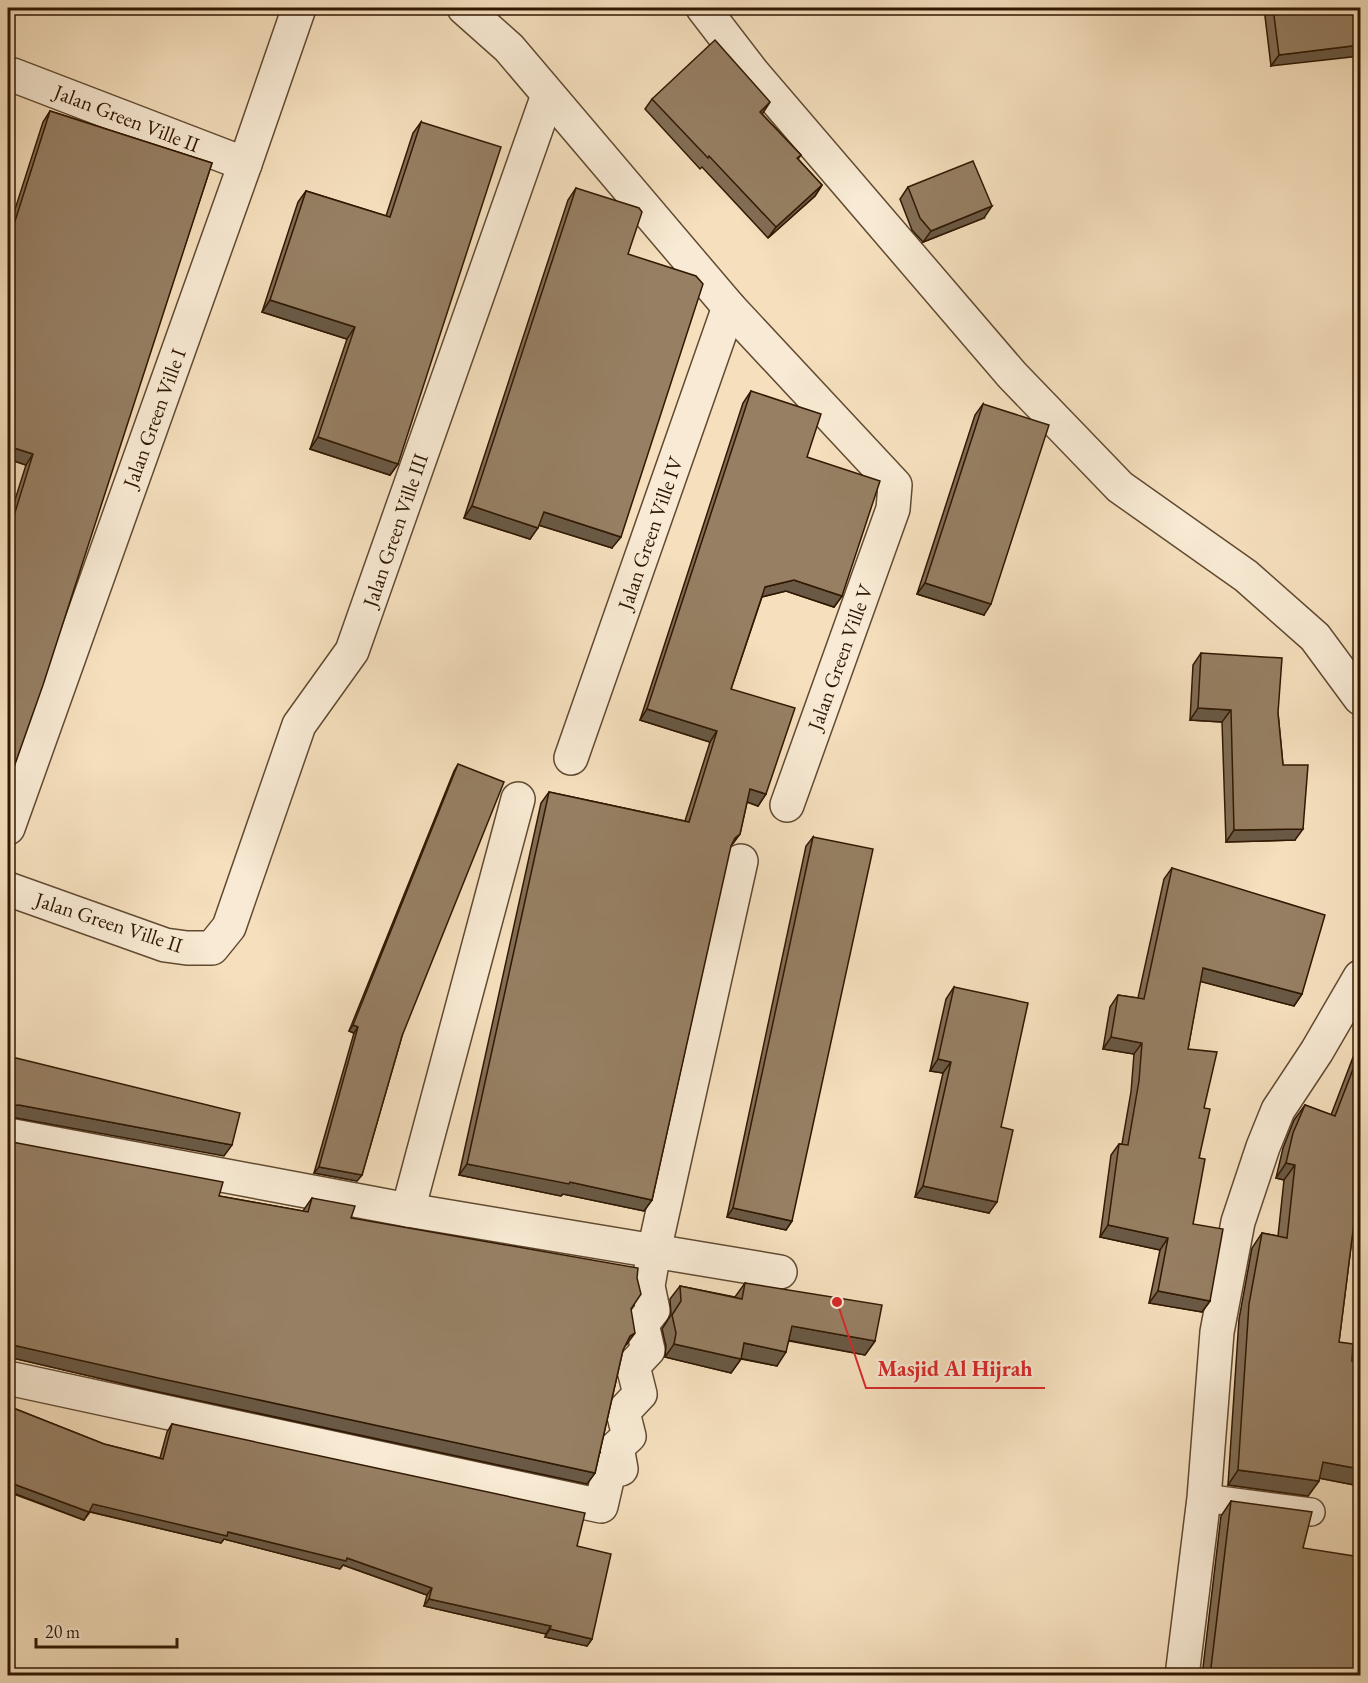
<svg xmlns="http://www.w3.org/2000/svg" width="1368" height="1683" viewBox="0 0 1368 1683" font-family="'EB Garamond',serif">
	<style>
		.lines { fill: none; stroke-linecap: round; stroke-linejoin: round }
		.lane-casing { stroke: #614a31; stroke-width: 30 }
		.street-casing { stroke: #614a31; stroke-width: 36 }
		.lane { stroke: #f8ead4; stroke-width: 27 }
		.street { stroke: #f8ead4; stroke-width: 33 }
		.wall { fill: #816d55; stroke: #301802; stroke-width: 1.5 }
		.shaded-wall { fill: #695945; stroke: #301802; stroke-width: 1.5 }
		.building { fill: #967f63; stroke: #301802; stroke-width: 1.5 }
		.labels { text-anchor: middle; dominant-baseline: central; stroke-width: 4.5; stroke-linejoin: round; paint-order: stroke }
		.street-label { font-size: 21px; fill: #301802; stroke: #f8ead4 }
		.leader { fill: none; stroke: #d62828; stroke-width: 2 }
		.callout-dot { fill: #d62828; stroke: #f8ead4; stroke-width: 2 }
		.callout-label { font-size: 22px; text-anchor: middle; font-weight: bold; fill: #d62828; stroke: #f8ead4; stroke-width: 4.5; stroke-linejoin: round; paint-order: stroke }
	</style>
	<rect width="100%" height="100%" fill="#f5dfbd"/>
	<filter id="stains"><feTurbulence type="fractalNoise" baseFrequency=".00333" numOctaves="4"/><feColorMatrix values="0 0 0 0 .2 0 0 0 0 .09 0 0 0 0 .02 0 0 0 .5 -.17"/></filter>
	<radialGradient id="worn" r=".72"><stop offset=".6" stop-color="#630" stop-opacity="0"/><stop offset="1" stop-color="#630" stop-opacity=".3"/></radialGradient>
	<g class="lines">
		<defs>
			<polyline id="lane" points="1204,1498 1311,1512"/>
			<g id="street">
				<polyline points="464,8 509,48 729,307 895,485 893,509 787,805"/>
				<polyline points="703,8 753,73 1012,375 1120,487 1246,576 1315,637 1360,698"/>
				<polyline points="8,75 13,75 245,164"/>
				<polyline points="571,758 729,307"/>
				<polyline points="8,828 245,164 299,8"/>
				<polyline points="8,889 165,945 187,948 212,948 229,927 299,725 352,651 548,95"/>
				<polyline points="8,1135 408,1210 780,1272"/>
				<polyline points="408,1210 518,799"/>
				<polyline points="8,1378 601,1506 610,1467 621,1469 617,1447 629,1436 623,1412 640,1394 633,1366 648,1350 642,1324 653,1310 648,1286 654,1251 741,861"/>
				<polyline points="1182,1676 1204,1498 1217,1332 1238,1222 1263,1147 1278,1110 1317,1051 1360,977"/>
			</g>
		</defs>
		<use href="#lane" class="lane-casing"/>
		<use href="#street" class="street-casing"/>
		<use href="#lane" class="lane"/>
		<use href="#street" class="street"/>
	</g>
	<g class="wall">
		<polygon points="1264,8 1360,8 1271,66"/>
		<polygon points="652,99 762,114 801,155 798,159 822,185 815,196 768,238 702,167 700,169 645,109"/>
		<polygon points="50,111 212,163 8,784 8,522 26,465 8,459 8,231 43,122"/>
		<polygon points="421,122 398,464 390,475 310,449 347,339 262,312 298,202 306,191 386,216 413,133"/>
		<polygon points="908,187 984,218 923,242 912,230 900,199"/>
		<polygon points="576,188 628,254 612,548 539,525 530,539 464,518 568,200"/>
		<polygon points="751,391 807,457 842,596 834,607 786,591 762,597 731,689 766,794 758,806 747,802 740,834 730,846 652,1200 644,1211 563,1194 561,1196 459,1175 541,803 549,792 685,821 710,742 640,720 743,403"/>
		<polygon points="983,404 984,615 917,594 975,415"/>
		<polygon points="1201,653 1278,713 1283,765 1295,840 1226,842 1222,722 1190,720 1193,665"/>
		<polygon points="458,764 402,1036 362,1175 357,1181 314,1173 354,1033 349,1031 454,771"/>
		<polygon points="813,837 792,1221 786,1230 727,1217 806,846"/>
		<polygon points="1172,868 1302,994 1294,1006 1200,981 1188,1049 1204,1108 1193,1224 1210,1301 1202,1312 1149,1303 1160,1250 1100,1237 1111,1155 1119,1144 1122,1144 1131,1092 1134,1054 1103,1049 1110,1007 1118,995 1138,998 1164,879"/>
		<polygon points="954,987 1001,1127 989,1213 915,1197 943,1073 930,1071 946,999"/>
		<polygon points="1360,1039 1360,1191 1358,1191 1339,1342 1352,1361 1360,1362 1360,1486 1319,1478 1319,1481 1308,1496 1228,1485 1239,1319 1252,1248 1262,1233 1278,1236 1284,1180 1276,1178 1283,1148 1294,1120 1305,1105 1331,1115"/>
		<polygon points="8,1140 12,1142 219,1196 303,1211 312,1198 351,1218 631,1309 627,1344 625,1346 623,1350 595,1473 587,1484 150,1390 8,1357"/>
		<polygon points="745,1283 875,1341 865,1355 789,1341 777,1366 741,1359 731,1373 665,1357 666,1346 662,1329 671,1315 670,1299 680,1286 735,1297"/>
		<polygon points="8,1406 104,1444 160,1458 167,1432 172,1424 577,1546 592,1639 587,1646 545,1637 546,1634 424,1606 427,1595 343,1565 340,1569 224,1539 221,1543 90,1512 84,1520 8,1492"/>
		<polygon points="1231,1501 1303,1548 1360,1676 1202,1676 1221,1516"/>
	</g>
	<g class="shaded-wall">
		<polygon points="1360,45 1360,56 1271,66 1279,55"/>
		<polygon points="770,102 763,113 752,122 760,112"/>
		<polygon points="822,185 815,196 768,238 776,227"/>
		<polygon points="992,206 984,218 923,242 931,231"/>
		<polygon points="270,300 355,327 347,339 262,312"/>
		<polygon points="318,437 398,464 390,475 310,449"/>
		<polygon points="8,446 33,454 26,465 8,459"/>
		<polygon points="472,506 538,528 530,539 464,518"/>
		<polygon points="544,512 621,537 612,548 535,524"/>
		<polygon points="794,580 842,596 834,607 786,591 757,598 765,587"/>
		<polygon points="925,583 991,604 984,615 917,594"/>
		<polygon points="1198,708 1231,710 1222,722 1190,720"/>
		<polygon points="647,709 717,731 710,742 640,720"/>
		<polygon points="750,789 766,794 758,806 742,800"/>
		<polygon points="1303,829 1295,840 1226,842 1234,830"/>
		<polygon points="740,834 732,845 727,849 735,838"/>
		<polygon points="1203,968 1302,994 1294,1006 1195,980"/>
		<polygon points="353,1025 358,1027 354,1033 349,1031"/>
		<polygon points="1111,1037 1142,1043 1134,1054 1103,1049"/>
		<polygon points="938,1059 951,1062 943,1073 930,1071"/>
		<polygon points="19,1105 232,1145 224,1156 11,1117 8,1117 8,1108 10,1106"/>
		<polygon points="1286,1163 1295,1165 1284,1180 1276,1178"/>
		<polygon points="467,1164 570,1182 652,1200 644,1211 563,1194 561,1196 459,1175"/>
		<polygon points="319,1167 362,1175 357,1181 314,1173"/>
		<polygon points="923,1186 997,1202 989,1213 915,1197"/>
		<polygon points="733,1208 792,1221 786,1230 727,1217"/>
		<polygon points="1108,1225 1168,1238 1160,1250 1100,1237"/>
		<polygon points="1158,1291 1210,1301 1202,1312 1149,1303"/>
		<polygon points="792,1326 875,1341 865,1355 782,1339"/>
		<polygon points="635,1333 627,1344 622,1347 630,1336"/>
		<polygon points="744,1343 786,1352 777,1366 734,1357"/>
		<polygon points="8,1344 595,1473 587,1484 150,1390 8,1357"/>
		<polygon points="674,1344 741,1359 731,1373 665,1357"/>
		<polygon points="1323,1462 1360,1469 1360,1486 1313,1477"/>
		<polygon points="1238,1470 1319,1481 1308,1496 1228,1485"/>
		<polygon points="11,1483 89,1512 84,1520 8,1491"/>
		<polygon points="93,1504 228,1532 347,1558 432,1588 427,1595 343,1565 340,1569 224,1539 221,1543 87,1511"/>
		<polygon points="429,1599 551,1626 546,1634 424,1606"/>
		<polygon points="550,1629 592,1639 587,1646 545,1637"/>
	</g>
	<g class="building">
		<polygon points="1273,8 1360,8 1360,45 1279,55"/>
		<polygon points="715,40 770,102 760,112 801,155 797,158 822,185 776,227 709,156 708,158 652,99"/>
		<polygon points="50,111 212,163 43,685 8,784 8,535 33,454 8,446 8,243"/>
		<polygon points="421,122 501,147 398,464 318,437 355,327 270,300 306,191 390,217"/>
		<polygon points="973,161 992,206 931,231 920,218 908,187"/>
		<polygon points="576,188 639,208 642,212 628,254 696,276 703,284 621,537 544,512 538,528 472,506"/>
		<polygon points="751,391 821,414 807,457 880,481 842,596 794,580 765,587 731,689 795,708 766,794 750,789 740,834 735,838 731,846 652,1200 570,1182 569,1184 467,1164 549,792 689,822 717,731 647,709"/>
		<polygon points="983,404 1049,425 991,604 925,583"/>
		<polygon points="1201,653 1282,658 1278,713 1283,765 1308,765 1303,829 1234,830 1231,710 1198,708"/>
		<polygon points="458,764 504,782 402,1036 362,1175 319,1167 358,1027 353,1025"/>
		<polygon points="813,837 873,849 792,1221 733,1208"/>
		<polygon points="1172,868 1325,915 1302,994 1203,968 1188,1049 1217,1052 1204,1108 1210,1109 1199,1158 1205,1159 1193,1224 1223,1229 1210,1301 1158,1291 1168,1238 1108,1225 1119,1144 1128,1145 1139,1081 1142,1043 1111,1037 1118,995 1144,999"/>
		<polygon points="954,987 1028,1003 1001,1127 1013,1130 997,1202 923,1186 951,1062 938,1059"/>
		<polygon points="1360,1051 1360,1175 1339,1342 1353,1344 1352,1361 1360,1362 1360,1469 1323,1462 1319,1481 1238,1470 1249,1304 1262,1233 1287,1238 1295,1165 1286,1163 1293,1133 1305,1105 1335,1116"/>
		<polygon points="8,1056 240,1113 232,1145 19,1105 10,1106 8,1108"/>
		<polygon points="8,1140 12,1142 223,1182 219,1196 308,1212 312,1198 355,1206 351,1218 638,1268 637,1278 641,1294 631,1309 635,1333 630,1336 623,1350 595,1473 158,1378 8,1344"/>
		<polygon points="745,1283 882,1305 875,1341 792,1326 786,1352 744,1343 741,1359 674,1344 676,1333 672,1315 681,1301 680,1286 742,1299"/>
		<polygon points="8,1406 104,1444 163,1459 172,1424 585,1513 577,1546 611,1554 592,1639 550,1629 551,1626 429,1599 432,1588 347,1558 346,1561 228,1532 227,1536 93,1504 89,1512 11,1483 8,1494"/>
		<polygon points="1231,1501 1312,1512 1303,1548 1360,1557 1360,1676 1210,1676"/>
	</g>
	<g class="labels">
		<g class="street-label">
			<text transform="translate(127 118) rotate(21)">Jalan Green Ville II</text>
			<text transform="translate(154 418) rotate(-70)">Jalan Green Ville I</text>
			<text transform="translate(395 530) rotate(-71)">Jalan Green Ville III</text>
			<text transform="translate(650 533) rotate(-71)">Jalan Green Ville IV</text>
			<text transform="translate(840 657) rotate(-70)">Jalan Green Ville V</text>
			<text transform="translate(109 922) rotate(18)">Jalan Green Ville II</text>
		</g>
	</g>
	<path class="leader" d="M837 1302L866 1388H1045"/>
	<circle class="callout-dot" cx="837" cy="1302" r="6"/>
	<g class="callout-label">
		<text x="955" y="1376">Masjid Al Hijrah</text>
	</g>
	<rect width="1368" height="1683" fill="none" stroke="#f5dfbd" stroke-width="30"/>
	<rect x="9" y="9" width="1350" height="1665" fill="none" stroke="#301802" stroke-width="3"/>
	<rect x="15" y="15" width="1338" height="1653" fill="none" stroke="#301802" stroke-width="1.5"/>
	<path d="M36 1638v9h141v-9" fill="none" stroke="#301802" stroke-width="3"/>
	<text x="45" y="1638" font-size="18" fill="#301802" stroke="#f8ead4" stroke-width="4.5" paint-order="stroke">20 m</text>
	<rect width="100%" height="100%" filter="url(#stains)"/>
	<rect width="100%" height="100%" fill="url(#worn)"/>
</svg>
